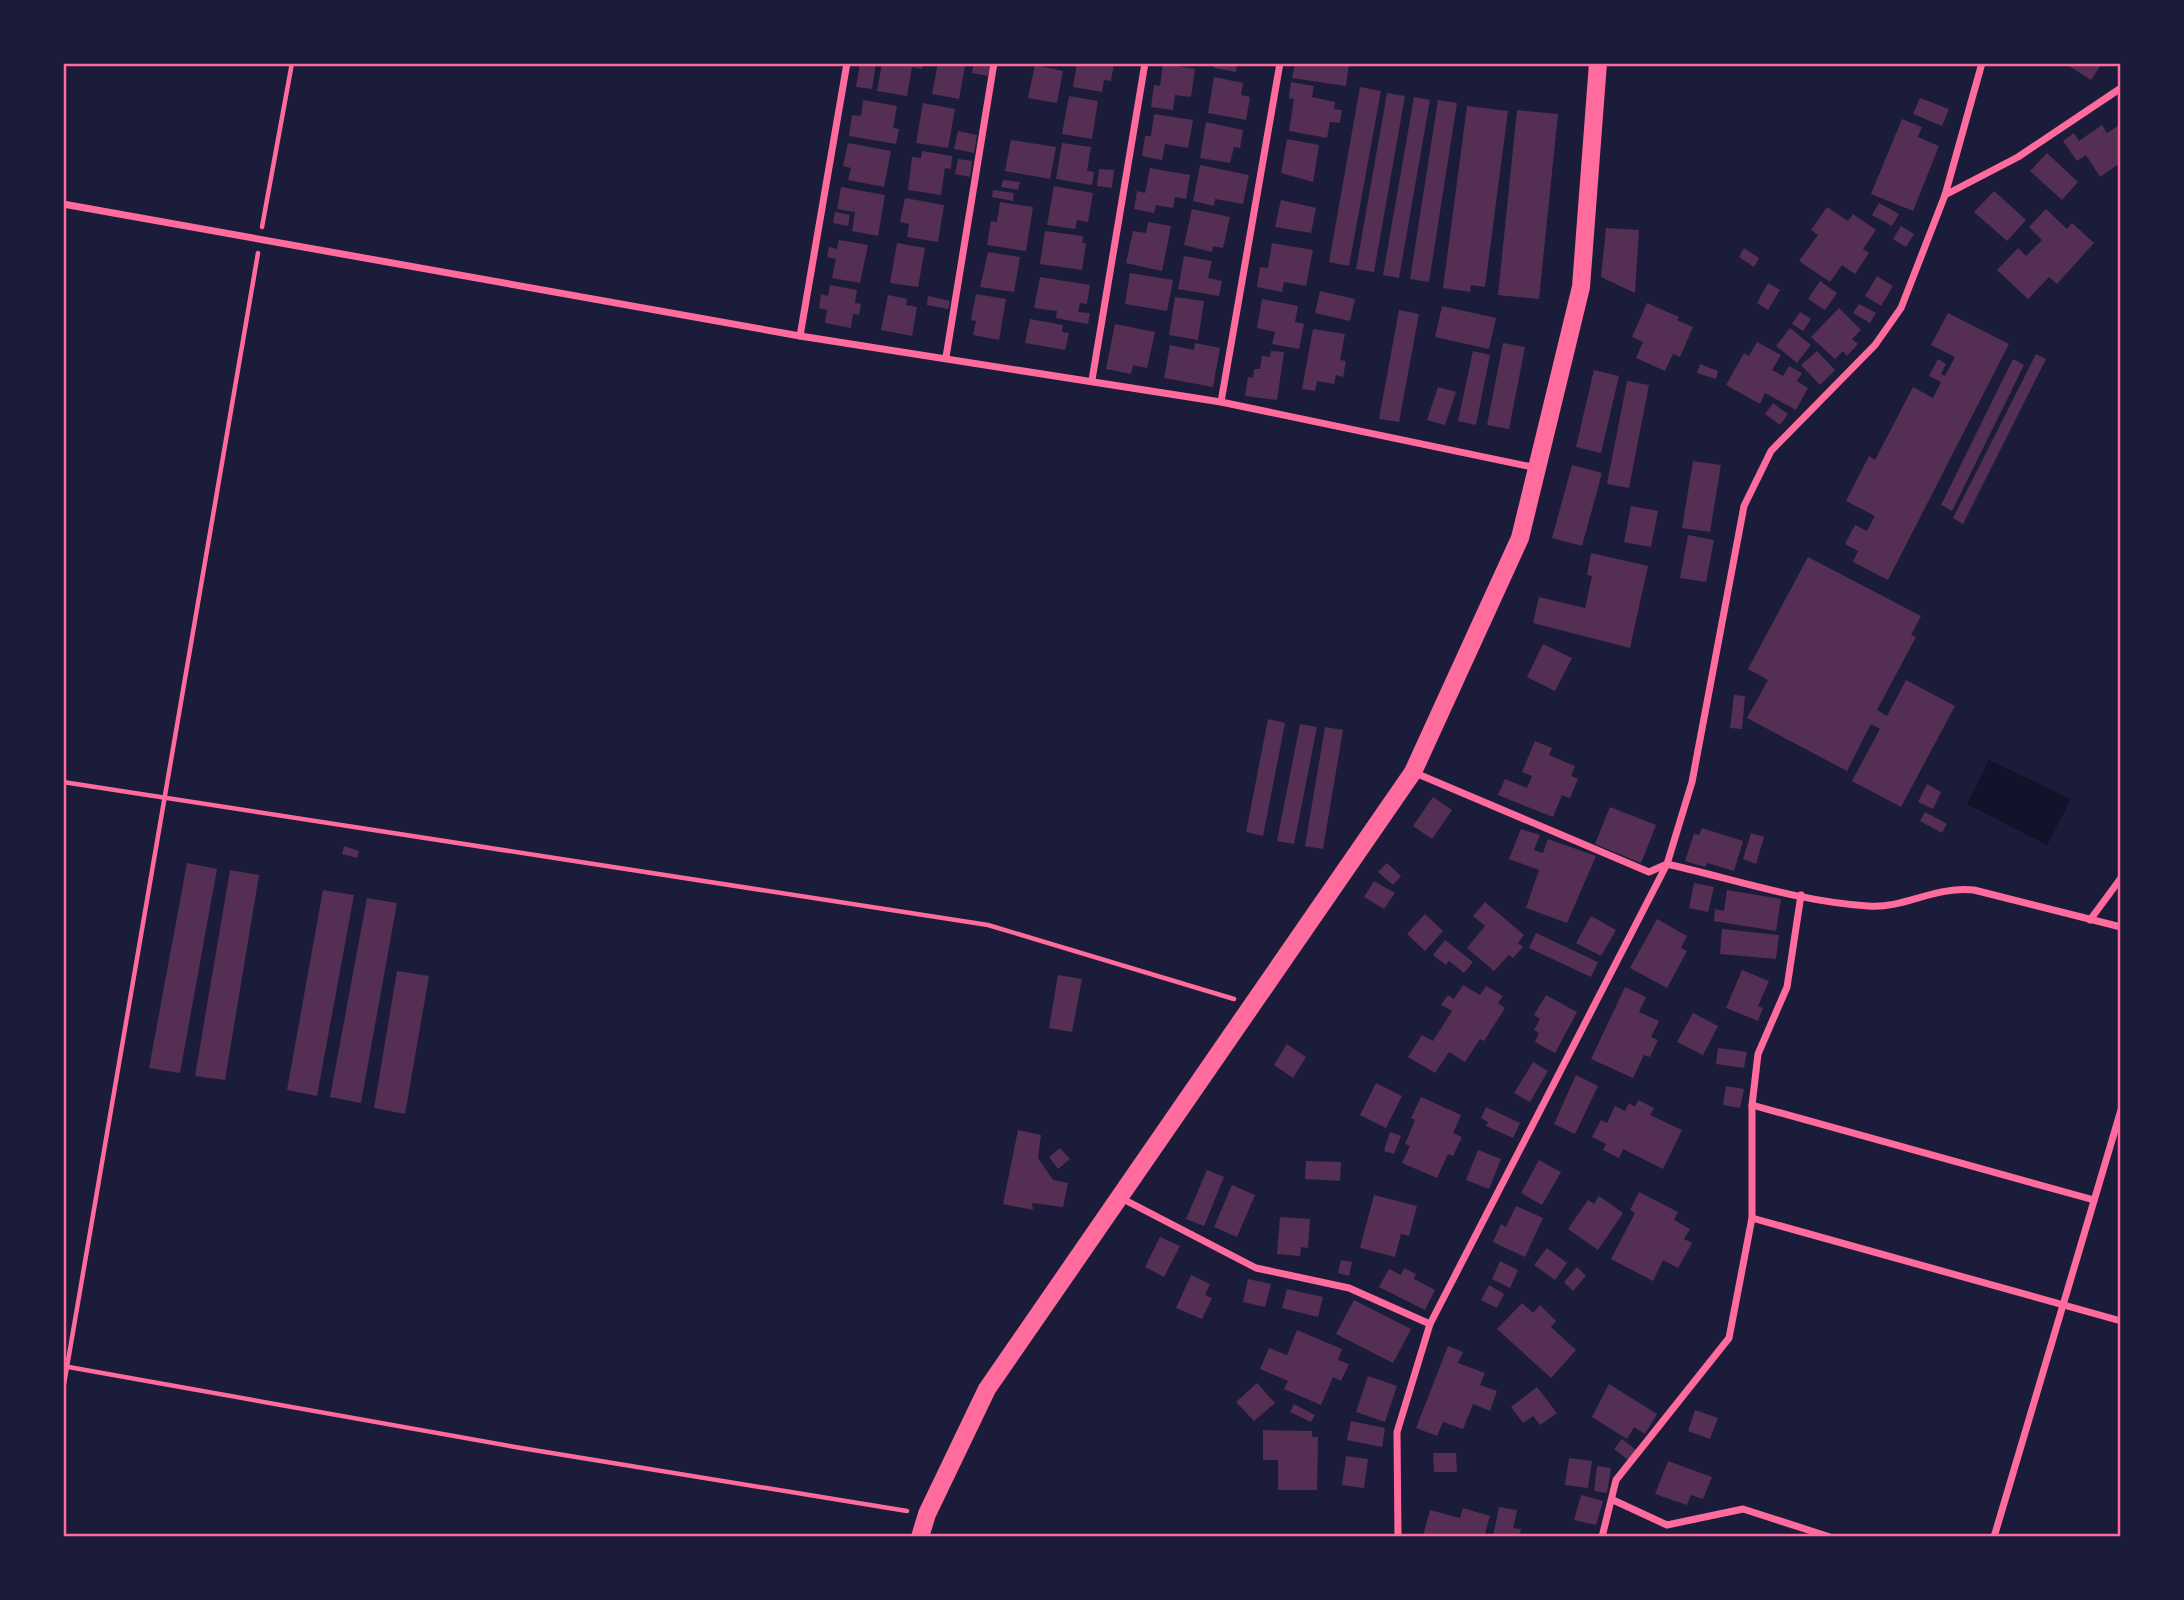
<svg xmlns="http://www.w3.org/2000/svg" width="2184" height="1600" viewBox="0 0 2184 1600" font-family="Georgia,serif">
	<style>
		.water { fill: #12122b }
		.building { fill: #542f53 }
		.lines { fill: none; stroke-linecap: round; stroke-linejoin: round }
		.path { stroke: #ff6b9d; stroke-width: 4.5 }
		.minor { stroke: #ff6b9d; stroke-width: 7 }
		.primary { stroke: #ff6b9d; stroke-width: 18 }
		.neatline { fill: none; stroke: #ff6b9d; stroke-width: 2.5 }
	</style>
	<rect width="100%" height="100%" fill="#1b1b3a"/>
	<polygon class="water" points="1989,760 2071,799 2047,845 1967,804"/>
	<g class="building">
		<polygon points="860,63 876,63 872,89 856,87"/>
		<polygon points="882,63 923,63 922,69 912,67 907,96 877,91"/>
		<polygon points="938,63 965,66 959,99 932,94"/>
		<polygon points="974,63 990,65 988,76 972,73"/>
		<polygon points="1077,63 1114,63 1111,81 1104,80 1102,92 1073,87"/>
		<polygon points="1215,63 1237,63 1236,72 1214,68"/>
		<polygon points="1295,63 1349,63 1346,86 1292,78"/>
		<polygon points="2064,63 2102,63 2091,80"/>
		<polygon points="1163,64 1195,69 1191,97 1175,95 1173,110 1151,107 1154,85 1160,86"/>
		<polygon points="1035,65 1063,71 1057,103 1028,98"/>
		<polygon points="1214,77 1243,83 1241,95 1250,97 1246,120 1208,113"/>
		<polygon points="1291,82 1314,86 1312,97 1335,102 1334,109 1342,110 1340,123 1330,122 1327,138 1289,131 1294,99 1289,98"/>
		<polygon points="1360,87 1381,91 1349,266 1329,262"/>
		<polygon points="1387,93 1405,96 1374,272 1356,269"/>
		<polygon points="1069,96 1098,101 1092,139 1062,134"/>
		<polygon points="1414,97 1430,100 1399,278 1383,275"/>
		<polygon points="1920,98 1949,109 1942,126 1913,114"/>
		<polygon points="863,100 897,106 893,128 899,129 896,144 849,136 852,115 861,116"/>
		<polygon points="1438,100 1457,103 1429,282 1410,279"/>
		<polygon points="923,103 955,109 948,148 916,143"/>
		<polygon points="1467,106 1508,111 1485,287 1471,285 1470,292 1443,288"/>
		<polygon points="1517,110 1558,114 1539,299 1498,295"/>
		<polygon points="1154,114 1193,120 1188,148 1165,144 1162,160 1142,156 1145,136 1151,136"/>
		<polygon points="1902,119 1922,127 1918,137 1939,146 1913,211 1871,194"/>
		<polygon points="1206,122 1243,130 1240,148 1234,147 1230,163 1200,158"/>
		<polygon points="2121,124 2120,163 2100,177 2086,155 2077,161 2063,141 2074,133 2079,141 2102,125 2107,133"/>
		<polygon points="958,131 977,135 974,153 954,149"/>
		<polygon points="1287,139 1319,145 1313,182 1281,173"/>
		<polygon points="1011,140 1056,147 1050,179 1005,171"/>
		<polygon points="848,143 891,151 884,187 848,180 851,168 843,166"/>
		<polygon points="1062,143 1091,147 1087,171 1094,172 1092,185 1056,179"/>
		<polygon points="922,151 952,156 951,169 945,168 941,195 908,190 912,157 921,158"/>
		<polygon points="2047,153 2078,182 2062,200 2030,171"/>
		<polygon points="958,159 972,161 970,177 955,174"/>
		<polygon points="1200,165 1249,175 1243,204 1215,199 1214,206 1193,201"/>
		<polygon points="1150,168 1190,175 1186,199 1175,197 1173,208 1156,205 1154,213 1134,209 1137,191 1145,193"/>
		<polygon points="1099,169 1114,170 1112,188 1097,186"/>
		<polygon points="1003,180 1020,182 1018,190 1001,187"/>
		<polygon points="1054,186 1093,193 1088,222 1077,220 1075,229 1047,225"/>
		<polygon points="841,187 885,195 878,236 852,231 855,212 837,209"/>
		<polygon points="993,190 1014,193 1013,201 992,197"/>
		<polygon points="1994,191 2026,220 2007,241 1974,212"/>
		<polygon points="905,198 944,205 938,242 907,237 909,224 900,222"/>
		<polygon points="1281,200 1316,208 1311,233 1275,227"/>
		<polygon points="1000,202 1033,207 1026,251 987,245 991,221 997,222"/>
		<polygon points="1879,203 1899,214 1892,226 1872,215"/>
		<polygon points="1827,207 1848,221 1853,214 1876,230 1863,249 1869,253 1855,274 1842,265 1830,282 1799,261 1818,235 1811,230"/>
		<polygon points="1192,209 1230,217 1223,248 1213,246 1212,252 1184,245"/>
		<polygon points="2046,209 2067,229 2072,223 2094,243 2057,284 2049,277 2028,299 1997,270 2018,248 2026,256 2042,240 2029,227"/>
		<polygon points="835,212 850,215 848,226 833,223"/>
		<polygon points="1148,222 1171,226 1162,271 1126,263 1133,231 1146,233"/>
		<polygon points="1901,226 1914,234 1906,247 1893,239"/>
		<polygon points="1606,228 1639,230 1635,293 1601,277"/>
		<polygon points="1045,231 1083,236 1082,243 1086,243 1082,270 1040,264"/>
		<polygon points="839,240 868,245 860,283 832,278 836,259 827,257 829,247 837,249"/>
		<polygon points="897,243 925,248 918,287 890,283"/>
		<polygon points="1272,243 1313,250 1306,286 1284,282 1282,292 1257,287 1260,267 1268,268"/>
		<polygon points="1744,248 1759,258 1754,267 1739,257"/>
		<polygon points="988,252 1020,257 1014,292 980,287"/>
		<polygon points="1184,256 1212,261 1208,278 1222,281 1219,296 1178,289"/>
		<polygon points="1130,273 1173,280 1167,311 1125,304"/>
		<polygon points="1877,276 1893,286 1881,306 1865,296"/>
		<polygon points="1040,277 1090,285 1087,304 1080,303 1078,312 1090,313 1088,324 1056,318 1057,311 1034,308"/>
		<polygon points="1820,281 1837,293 1825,310 1808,299"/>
		<polygon points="1768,283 1780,290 1768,310 1757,303"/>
		<polygon points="830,285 857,290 855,303 861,304 859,315 853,314 851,328 825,323 827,310 819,308 821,294 828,296"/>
		<polygon points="1320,291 1355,299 1350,321 1315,313"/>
		<polygon points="976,294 1006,299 999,340 973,335 976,321 971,320"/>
		<polygon points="888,295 907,299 906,305 917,307 912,336 881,330"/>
		<polygon points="928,296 950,301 948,309 927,305"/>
		<polygon points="1175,297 1204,301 1198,340 1169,335"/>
		<polygon points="1262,299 1298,306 1295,322 1304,324 1299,349 1272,344 1275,332 1257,328"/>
		<polygon points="1647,303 1679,317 1677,320 1693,327 1680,357 1673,354 1665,371 1636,358 1643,342 1632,337"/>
		<polygon points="1859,304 1876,313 1870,323 1853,313"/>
		<polygon points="1442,306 1496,318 1489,349 1435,337"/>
		<polygon points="1839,308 1861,330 1852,339 1858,344 1847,356 1843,351 1835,359 1811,337"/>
		<polygon points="1399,310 1419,314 1399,422 1379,419"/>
		<polygon points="1800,312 1811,319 1803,331 1792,324"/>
		<polygon points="1948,313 2009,344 1888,580 1853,562 1858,551 1845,544 1855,525 1867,531 1875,516 1846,501 1869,456 1875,460 1913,387 1933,398 1941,382 1929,376 1938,359 1946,364 1941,374 1945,376 1955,357 1931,345"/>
		<polygon points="1030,319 1063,325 1062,332 1069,333 1065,350 1025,343"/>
		<polygon points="1115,324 1155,332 1147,368 1133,365 1131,374 1106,369"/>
		<polygon points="1790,328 1811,345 1797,363 1776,346"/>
		<polygon points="1313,329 1345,334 1340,360 1346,361 1343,377 1336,375 1334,384 1317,381 1315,391 1302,389"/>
		<polygon points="1757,342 1781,355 1772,370 1783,376 1789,366 1802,373 1797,381 1808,388 1796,410 1765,393 1760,404 1726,385 1744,353 1749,356"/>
		<polygon points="1195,343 1220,348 1213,387 1164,378 1170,345 1194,350"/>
		<polygon points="1503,343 1525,347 1509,429 1487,425"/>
		<polygon points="1271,351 1284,352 1277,400 1245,396 1248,377 1253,378 1254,369 1260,369 1262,356 1270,357"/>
		<polygon points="1473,351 1490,355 1476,425 1458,421"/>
		<polygon points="1817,351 1835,370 1820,385 1801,365"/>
		<polygon points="2036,354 2046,359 1963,524 1953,518"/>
		<polygon points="2013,359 2024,365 1952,511 1941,505"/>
		<polygon points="1700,364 1718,371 1716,379 1697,373"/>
		<polygon points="1594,370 1619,376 1601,453 1576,447"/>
		<polygon points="1627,381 1649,385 1629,488 1607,484"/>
		<polygon points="1438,387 1456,392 1445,425 1427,420"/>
		<polygon points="1773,403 1788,414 1780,425 1765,414"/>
		<polygon points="1693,461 1721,465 1710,532 1682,528"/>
		<polygon points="1572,465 1602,473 1582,546 1552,538"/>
		<polygon points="1631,506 1658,511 1651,547 1624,542"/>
		<polygon points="1688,535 1714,540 1706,582 1680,578"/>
		<polygon points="1591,553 1648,566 1630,648 1533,623 1539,597 1585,608 1592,576 1587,575"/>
		<polygon points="1808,557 1921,616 1911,635 1916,637 1877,710 1887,716 1906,680 1955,706 1901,807 1852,781 1880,729 1871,724 1847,771 1747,718 1768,680 1748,669"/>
		<polygon points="1543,644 1572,658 1555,691 1527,677"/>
		<polygon points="1734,695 1745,696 1742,729 1730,728"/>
		<polygon points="1268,719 1285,723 1263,836 1246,832"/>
		<polygon points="1300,724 1317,727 1294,844 1277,841"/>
		<polygon points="1325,727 1343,730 1323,849 1305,846"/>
		<polygon points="1535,741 1552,748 1549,755 1575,766 1571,776 1578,779 1570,798 1562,795 1553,817 1498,795 1505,779 1527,788 1532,776 1522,772"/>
		<polygon points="1927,784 1941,792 1933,809 1918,802"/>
		<polygon points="1433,797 1452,810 1432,839 1413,826"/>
		<polygon points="1610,807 1656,825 1641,863 1595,844"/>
		<polygon points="1925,812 1947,824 1942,833 1920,821"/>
		<polygon points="1702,828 1743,841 1734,871 1707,863 1705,867 1685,861 1694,834 1699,835"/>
		<polygon points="1521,829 1540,835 1534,850 1543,853 1548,839 1596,856 1567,923 1526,908 1539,870 1509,859"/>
		<polygon points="1751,833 1764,837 1756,864 1743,859"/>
		<polygon points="344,846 359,851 357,858 342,854"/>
		<polygon points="187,863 217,869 180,1073 149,1068"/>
		<polygon points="1387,863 1401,876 1393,885 1378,872"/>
		<polygon points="230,870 259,875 225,1080 195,1076"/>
		<polygon points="1374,881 1395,893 1384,909 1364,897"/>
		<polygon points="1694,883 1714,887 1708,912 1689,908"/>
		<polygon points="323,890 354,895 317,1096 287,1090"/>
		<polygon points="1727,890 1781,899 1776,931 1714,921 1715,909 1724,911"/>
		<polygon points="367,898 397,903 361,1103 330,1097"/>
		<polygon points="1485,902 1524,935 1518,943 1523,947 1513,958 1509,955 1494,971 1467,948 1485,926 1473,916"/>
		<polygon points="1425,914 1443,931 1425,951 1407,934"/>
		<polygon points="1591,916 1616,930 1601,956 1576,943"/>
		<polygon points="1657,919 1687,936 1681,948 1687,951 1667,988 1630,968"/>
		<polygon points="1722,929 1779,935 1776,959 1720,954"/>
		<polygon points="1536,933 1598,962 1591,977 1529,948"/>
		<polygon points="1445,940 1473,962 1464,973 1449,961 1446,965 1433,955"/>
		<polygon points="1742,970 1769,981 1758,1006 1763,1008 1758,1021 1726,1008"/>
		<polygon points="397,971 429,976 405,1114 374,1108"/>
		<polygon points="1058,975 1082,979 1072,1032 1049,1028"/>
		<polygon points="1463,985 1480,995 1486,986 1503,996 1498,1003 1505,1008 1484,1041 1480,1039 1465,1062 1449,1052 1435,1073 1408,1057 1422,1035 1433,1041 1452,1011 1441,1005 1448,995 1454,999"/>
		<polygon points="1625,987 1646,997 1639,1012 1659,1021 1651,1037 1658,1040 1650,1057 1644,1055 1633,1078 1591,1059"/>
		<polygon points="1546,995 1577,1012 1555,1053 1535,1042 1539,1033 1534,1030 1540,1019 1534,1015"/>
		<polygon points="1693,1013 1718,1026 1703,1055 1677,1042"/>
		<polygon points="1287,1044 1306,1057 1293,1078 1274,1065"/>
		<polygon points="1718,1048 1747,1052 1744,1068 1716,1064"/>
		<polygon points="1533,1062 1548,1071 1530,1102 1514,1093"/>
		<polygon points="1576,1075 1598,1086 1575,1134 1554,1124"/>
		<polygon points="1376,1083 1402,1096 1386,1128 1360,1115"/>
		<polygon points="1726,1086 1744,1089 1740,1108 1723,1105"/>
		<polygon points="1421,1097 1461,1115 1453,1133 1462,1137 1453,1156 1448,1154 1437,1178 1402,1163 1410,1146 1405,1144 1415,1120 1411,1118"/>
		<polygon points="1638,1100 1654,1108 1650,1115 1682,1130 1663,1169 1623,1149 1619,1158 1603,1150 1606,1144 1592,1137 1601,1120 1607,1123 1615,1106 1625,1111 1629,1103 1635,1107"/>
		<polygon points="1486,1107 1520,1123 1513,1138 1486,1126 1488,1122 1481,1118"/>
		<polygon points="1018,1130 1041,1135 1038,1158 1053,1180 1068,1183 1063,1207 1032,1203 1033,1210 1003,1204"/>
		<polygon points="1390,1132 1401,1136 1394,1154 1384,1151"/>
		<polygon points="1060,1148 1070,1159 1058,1169 1049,1157"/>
		<polygon points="1478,1150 1501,1159 1489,1189 1466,1180"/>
		<polygon points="1539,1160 1561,1172 1542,1205 1521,1193"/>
		<polygon points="1306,1161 1341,1162 1340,1181 1305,1179"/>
		<polygon points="1207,1170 1224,1177 1204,1226 1186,1219"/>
		<polygon points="1232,1185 1255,1195 1237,1237 1214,1227"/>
		<polygon points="1639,1192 1678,1212 1674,1220 1690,1229 1684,1239 1692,1243 1678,1268 1663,1260 1653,1281 1611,1259 1635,1213 1630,1210"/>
		<polygon points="1374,1195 1417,1206 1409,1236 1401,1234 1395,1257 1360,1248"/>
		<polygon points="1599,1196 1623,1213 1598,1250 1568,1229 1588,1200 1594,1204"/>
		<polygon points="1516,1206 1543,1218 1525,1257 1493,1242 1501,1224 1506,1227"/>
		<polygon points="1280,1217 1310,1219 1308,1248 1301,1247 1300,1256 1277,1254"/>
		<polygon points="1160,1237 1180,1246 1164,1277 1145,1267"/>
		<polygon points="1547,1248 1567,1263 1555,1280 1534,1265"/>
		<polygon points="1341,1260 1352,1262 1349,1276 1338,1273"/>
		<polygon points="1500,1261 1518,1270 1510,1288 1492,1279"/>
		<polygon points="1577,1267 1586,1276 1573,1291 1564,1282"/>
		<polygon points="1404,1268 1416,1274 1414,1279 1435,1290 1425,1310 1379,1287 1389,1269 1401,1275"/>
		<polygon points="1191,1275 1210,1284 1205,1295 1212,1298 1202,1319 1176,1308"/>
		<polygon points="1248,1279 1271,1284 1265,1307 1243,1302"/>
		<polygon points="1489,1285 1504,1294 1497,1308 1481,1300"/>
		<polygon points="1287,1289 1323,1297 1318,1317 1282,1308"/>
		<polygon points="1354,1300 1411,1329 1393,1363 1336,1334"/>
		<polygon points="1522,1303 1533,1313 1540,1305 1556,1321 1551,1327 1576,1350 1551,1378 1497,1329"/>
		<polygon points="1297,1330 1342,1349 1338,1360 1349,1364 1341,1381 1333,1377 1321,1405 1284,1389 1288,1381 1260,1369 1269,1348 1287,1355"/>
		<polygon points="1448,1346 1463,1352 1458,1363 1485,1373 1480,1385 1497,1391 1490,1411 1473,1404 1463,1429 1443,1422 1437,1436 1416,1428"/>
		<polygon points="1368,1376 1397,1386 1385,1422 1356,1412"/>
		<polygon points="1257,1383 1275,1403 1254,1421 1236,1402"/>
		<polygon points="1609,1384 1657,1414 1645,1434 1634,1427 1627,1439 1592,1417"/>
		<polygon points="1537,1387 1557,1413 1540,1425 1533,1416 1523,1423 1511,1407"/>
		<polygon points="1294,1404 1315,1415 1311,1422 1290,1412"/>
		<polygon points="1695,1410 1718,1418 1710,1439 1688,1431"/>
		<polygon points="1351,1421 1385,1428 1382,1447 1347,1440"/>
		<polygon points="1263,1430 1312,1431 1312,1437 1318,1437 1317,1490 1278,1490 1278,1460 1263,1460"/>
		<polygon points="1622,1439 1636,1450 1628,1460 1614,1449"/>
		<polygon points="1433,1453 1456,1453 1457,1472 1434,1472"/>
		<polygon points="1346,1456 1368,1459 1364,1488 1342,1485"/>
		<polygon points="1569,1458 1592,1461 1588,1488 1565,1485"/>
		<polygon points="1668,1461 1712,1477 1703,1499 1691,1495 1687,1505 1655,1494"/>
		<polygon points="1597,1466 1611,1468 1607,1493 1594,1491"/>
		<polygon points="1581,1495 1603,1501 1596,1525 1574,1520"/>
		<polygon points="1499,1507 1517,1510 1513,1528 1521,1529 1519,1537 1493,1537"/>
		<polygon points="1463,1508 1490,1516 1484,1537 1423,1536 1430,1510 1460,1518"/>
	</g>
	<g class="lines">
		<g class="path">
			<polyline points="262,227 292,63"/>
			<polyline points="63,782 988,925 1234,999"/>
			<polyline points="63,1366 521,1448 907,1511"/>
			<polyline points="63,1390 258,253"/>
		</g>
		<g class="minor">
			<polyline points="1945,195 2018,157 2121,88"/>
			<polyline points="63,204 800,336 1221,402 1537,468"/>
			<polyline points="800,336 847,63"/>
			<polyline points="946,357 994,63"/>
			<polyline points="1092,380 1145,63"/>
			<polyline points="1221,402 1280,63"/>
			<path d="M1413,772L1649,872L1667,864C1733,879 1801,902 1868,906C1904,909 1934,886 1974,890L2121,927"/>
			<polyline points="2090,920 2121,878"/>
			<polyline points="1752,1105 2094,1200"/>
			<polyline points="1121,1198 1256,1268 1349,1288 1430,1324"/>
			<polyline points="1752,1218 2121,1321"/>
			<polyline points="1613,1500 1667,1525 1743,1509 1830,1537"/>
			<polyline points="1398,1537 1397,1432 1430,1324 1667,864 1692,782 1744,506 1771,451 1875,345 1901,308 1945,195 1982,63"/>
			<polyline points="1602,1537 1616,1480 1729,1338 1752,1218 1752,1105 1758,1054 1787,987 1801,895"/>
			<polyline points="1994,1537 2121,1110"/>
		</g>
		<polyline class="primary" points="920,1537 927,1514 987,1389 1413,772 1520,538 1581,287 1598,63"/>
	</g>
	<rect width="2184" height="1600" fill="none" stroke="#1b1b3a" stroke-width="130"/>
	<rect x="65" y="65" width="2054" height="1470" class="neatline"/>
</svg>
